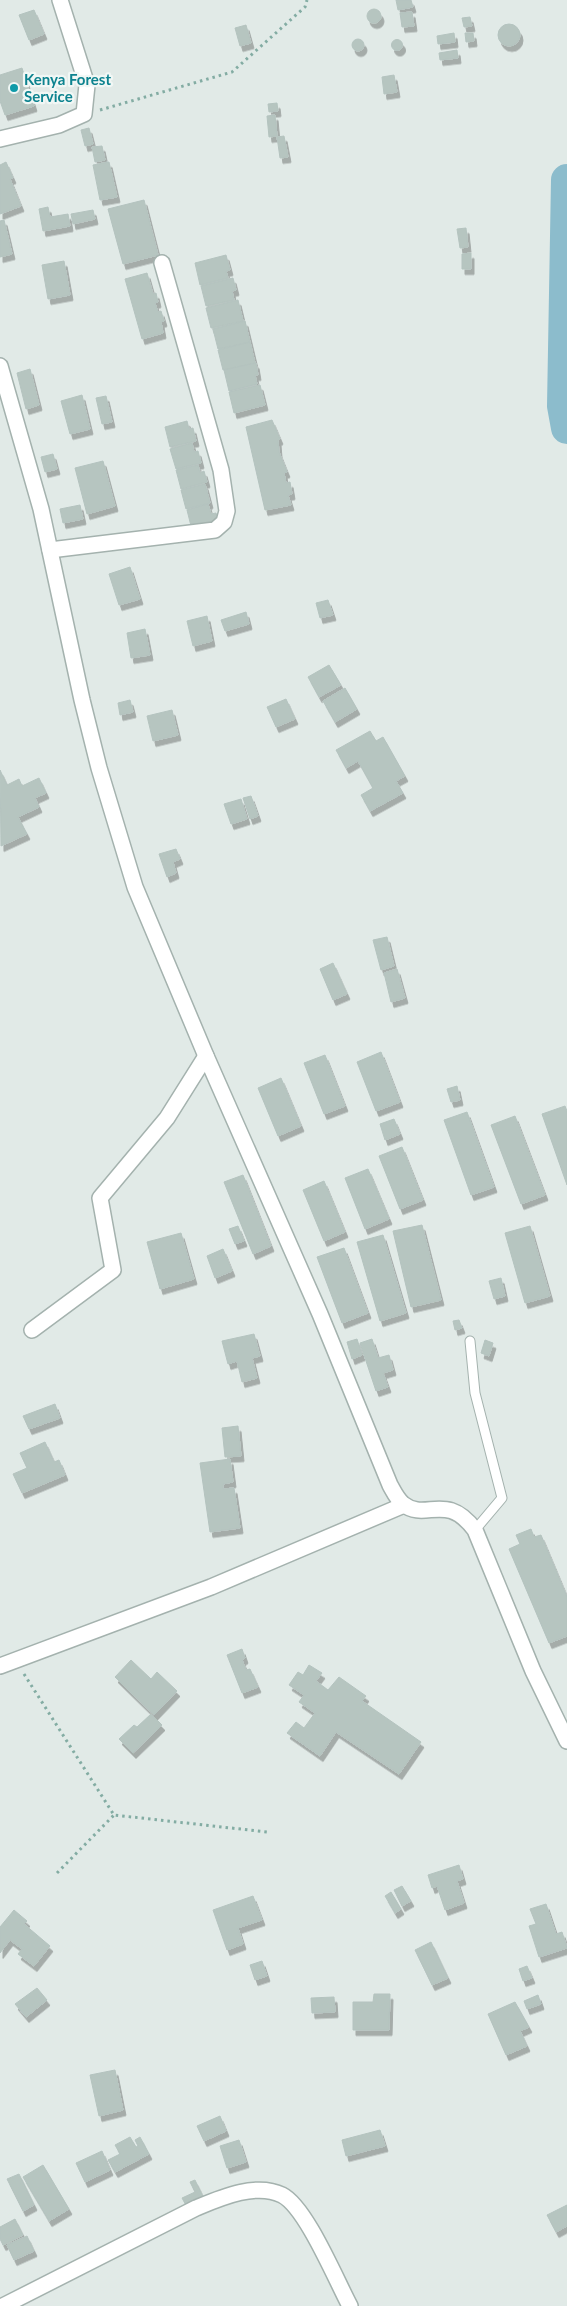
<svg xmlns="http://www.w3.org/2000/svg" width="567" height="2306" viewBox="0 0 567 2306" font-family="Lato,sans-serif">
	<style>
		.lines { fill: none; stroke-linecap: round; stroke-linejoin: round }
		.river { stroke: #8cbccc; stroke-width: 32 }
		.building { fill: #b6c5c0; stroke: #b4c3bf; filter: url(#shadow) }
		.lane-casing { stroke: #a4b2ae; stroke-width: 11 }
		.street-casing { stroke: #a4b2ae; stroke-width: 18 }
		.path { stroke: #83aca3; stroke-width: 3; stroke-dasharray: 2.5 4; stroke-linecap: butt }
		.lane { stroke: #fff; stroke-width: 9 }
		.street { stroke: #fff; stroke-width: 15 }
		.culture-dot { fill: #0f9aa8; stroke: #f1f7f5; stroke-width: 2 }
		.labels { text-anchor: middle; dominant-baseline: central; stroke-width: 4.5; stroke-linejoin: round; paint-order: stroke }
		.culture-label { font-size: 15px; font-weight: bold; fill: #0d838f; stroke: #f1f7f5; text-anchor: start }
	</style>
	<defs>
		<filter id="shadow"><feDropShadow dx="3" dy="5.5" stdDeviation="0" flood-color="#0004"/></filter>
	</defs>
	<rect width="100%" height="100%" fill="#e1eae7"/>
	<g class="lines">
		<polyline class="river" points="567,180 563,406 567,428"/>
	</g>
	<g class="building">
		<polygon points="396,0 411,0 413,7 398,10"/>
		<circle cx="374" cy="16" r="7"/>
		<polygon points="34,10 44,34 29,40 19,15"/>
		<polygon points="412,12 414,26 402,27 400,13"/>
		<polygon points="470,17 472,26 464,27 462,18"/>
		<circle cx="509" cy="35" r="11"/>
		<polygon points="246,25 251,43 240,46 235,28"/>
		<polygon points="454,33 455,42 438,44 437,36"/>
		<polygon points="465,33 473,33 474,41 466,42"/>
		<circle cx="358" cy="45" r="6"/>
		<circle cx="397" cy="45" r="5.5"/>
		<polygon points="457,50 458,58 440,60 439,53"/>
		<polygon points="22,68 34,106 5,115 0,101 0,75"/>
		<polygon points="394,75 397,92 384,94 382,77"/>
		<polygon points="277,103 278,111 269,112 268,104"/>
		<polygon points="275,115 277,136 269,137 267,116"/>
		<polygon points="89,128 93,144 85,146 81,130"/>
		<polygon points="284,136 288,157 280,158 277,137"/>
		<polygon points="102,146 105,160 95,162 92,147"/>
		<polygon points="6,162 13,178 10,179 21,206 0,214 0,165"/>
		<polygon points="109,162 117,197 100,200 93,165"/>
		<polygon points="144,200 158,255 123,264 108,209"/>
		<polygon points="48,207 50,217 68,214 70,226 43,231 39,209"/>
		<polygon points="93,210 95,219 73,224 71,214"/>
		<polygon points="4,220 12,254 0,257 0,221"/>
		<polygon points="466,228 468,247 460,248 457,229"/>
		<polygon points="471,253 471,269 462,269 462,254"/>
		<polygon points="226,255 230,270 226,271 228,278 200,285 195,263"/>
		<polygon points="64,261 70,295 48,299 42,265"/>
		<polygon points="147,273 153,294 156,293 158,302 155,303 158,312 161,311 164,321 161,322 163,333 142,339 125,279"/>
		<polygon points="233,278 236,290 232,291 234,300 206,306 201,286"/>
		<polygon points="238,300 243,321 211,328 206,308"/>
		<polygon points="245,321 250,342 218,349 213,329"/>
		<polygon points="250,342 255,363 223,370 218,350"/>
		<polygon points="256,363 258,375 255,375 257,384 229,391 224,370"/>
		<polygon points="30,369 39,405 26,409 17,373"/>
		<polygon points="260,385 265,405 234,413 229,392"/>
		<polygon points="82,395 90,429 70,434 61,401"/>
		<polygon points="106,396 112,422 102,424 96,398"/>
		<polygon points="272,420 280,439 278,440 279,452 287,472 284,473 286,483 290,482 292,494 288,495 291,505 265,510 246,427"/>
		<polygon points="187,421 189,429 193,428 196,441 170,447 165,427"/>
		<polygon points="192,443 194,452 198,451 201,463 176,469 170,449"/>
		<polygon points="53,454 57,469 45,472 41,457"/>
		<polygon points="103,461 115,506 87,514 75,468"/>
		<polygon points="198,465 200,473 204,471 207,482 181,489 176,470"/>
		<polygon points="205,484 210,503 186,509 181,490"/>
		<polygon points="208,504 211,514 216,513 219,523 192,530 187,510"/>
		<polygon points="80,505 83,519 63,523 60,509"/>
		<polygon points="130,567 140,599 119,605 109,574"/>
		<polygon points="328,600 333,615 320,618 316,603"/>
		<polygon points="246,612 249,624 225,631 221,620"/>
		<polygon points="207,616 212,641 193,646 187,621"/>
		<polygon points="145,629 150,655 131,658 127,633"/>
		<polygon points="329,665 341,685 319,697 308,677"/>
		<polygon points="345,688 357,709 335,722 323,701"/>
		<polygon points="286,699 295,719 276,727 267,707"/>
		<polygon points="130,700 133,712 120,715 118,703"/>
		<polygon points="172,710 178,735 153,741 147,716"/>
		<polygon points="370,731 376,741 383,737 405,776 396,781 403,793 370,811 361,795 373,788 358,761 346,768 336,750"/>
		<polygon points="0,770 7,785 19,779 22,786 39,778 46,793 35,798 39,807 18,817 27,834 1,846"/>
		<polygon points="251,796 258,816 250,819 243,798"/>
		<polygon points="241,799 247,819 231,824 224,804"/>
		<polygon points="176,849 180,859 173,862 176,873 167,877 159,854"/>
		<polygon points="387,937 394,966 381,970 373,940"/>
		<polygon points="333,963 347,994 333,1000 320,969"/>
		<polygon points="397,969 405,998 391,1002 384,973"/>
		<polygon points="381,1052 400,1102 376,1111 357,1062"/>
		<polygon points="325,1055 345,1106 324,1114 304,1063"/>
		<polygon points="281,1078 301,1126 278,1136 258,1088"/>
		<polygon points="457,1086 460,1100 451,1102 447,1089"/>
		<polygon points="565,1106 567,1111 567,1185 542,1114"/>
		<polygon points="467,1112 494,1187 471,1195 444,1120"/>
		<polygon points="515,1116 545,1195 521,1204 491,1125"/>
		<polygon points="394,1119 400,1134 385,1140 380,1124"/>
		<polygon points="402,1147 423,1200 400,1209 379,1156"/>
		<polygon points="368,1169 389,1219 365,1229 345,1178"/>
		<polygon points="243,1175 271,1246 253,1254 224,1182"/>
		<polygon points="324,1181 345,1232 324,1241 303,1190"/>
		<polygon points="422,1225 441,1300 411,1307 393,1231"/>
		<polygon points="238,1226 244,1241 235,1244 229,1229"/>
		<polygon points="530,1226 550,1296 525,1303 505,1233"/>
		<polygon points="181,1233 194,1279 160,1289 147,1242"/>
		<polygon points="383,1235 406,1313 380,1321 357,1242"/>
		<polygon points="344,1248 368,1313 342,1323 317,1257"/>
		<polygon points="223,1249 232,1271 215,1278 207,1256"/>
		<polygon points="501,1278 505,1296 494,1299 489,1281"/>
		<polygon points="459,1320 462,1328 455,1330 453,1321"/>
		<polygon points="254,1334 260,1356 252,1358 257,1378 242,1382 237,1361 228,1364 222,1341"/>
		<polygon points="357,1339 362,1355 352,1359 347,1342"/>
		<polygon points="372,1339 378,1358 389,1355 393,1370 383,1373 388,1387 376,1391 360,1343"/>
		<polygon points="485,1340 493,1343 489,1356 481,1353"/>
		<polygon points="55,1404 60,1418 29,1429 23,1416"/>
		<polygon points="238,1426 241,1456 225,1457 222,1428"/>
		<polygon points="45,1442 54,1462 59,1460 65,1475 22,1493 13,1474 27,1468 20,1453"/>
		<polygon points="230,1459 233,1482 223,1484 223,1489 234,1488 240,1528 210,1532 200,1463"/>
		<polygon points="531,1529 534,1537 541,1535 567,1597 567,1636 549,1643 509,1549 520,1544 516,1535"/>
		<polygon points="242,1649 245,1658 242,1660 246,1670 250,1669 258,1687 242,1693 227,1655"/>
		<polygon points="131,1660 151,1679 157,1672 177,1691 154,1715 115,1677"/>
		<polygon points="309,1665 322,1673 316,1681 328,1690 339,1677 366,1696 362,1701 421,1742 399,1774 336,1732 320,1756 287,1733 296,1722 304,1728 315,1713 299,1702 304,1695 289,1685 298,1672 303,1675"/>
		<polygon points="151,1714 162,1725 133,1753 119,1739 134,1725 137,1727"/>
		<polygon points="459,1865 463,1879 457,1881 464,1903 445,1910 437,1886 432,1888 428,1875"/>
		<polygon points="402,1886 411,1901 402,1906 394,1890"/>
		<polygon points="391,1892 401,1909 395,1913 385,1896"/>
		<polygon points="253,1896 262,1920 238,1928 243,1944 227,1950 213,1910"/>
		<polygon points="546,1904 556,1934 562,1932 567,1948 539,1957 529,1926 536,1924 530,1909"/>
		<polygon points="14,1910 27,1921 24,1924 50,1946 34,1966 18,1954 22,1949 10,1940 0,1953 0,1927"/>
		<polygon points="431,1942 448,1978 432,1985 415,1950"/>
		<polygon points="262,1961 267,1976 255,1980 250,1965"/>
		<polygon points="527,1966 532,1978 523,1981 519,1969"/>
		<polygon points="37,1988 47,2000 26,2017 15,2004"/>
		<polygon points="374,1994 390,1994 389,2030 353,2030 353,2002 373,2002"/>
		<polygon points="538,1995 541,2004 527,2009 524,2001"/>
		<polygon points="334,1997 335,2012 312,2013 311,1998"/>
		<polygon points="515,2002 529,2027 520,2031 527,2046 506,2055 488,2014"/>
		<polygon points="115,2070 123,2110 99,2116 90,2075"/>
		<polygon points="220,2116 226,2131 204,2141 197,2126"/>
		<polygon points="380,2130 385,2146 346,2156 342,2140"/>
		<polygon points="130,2137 136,2147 138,2146 135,2140 140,2137 149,2154 115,2172 108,2160 120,2154 115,2145"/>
		<polygon points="239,2140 246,2162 227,2168 220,2146"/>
		<polygon points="102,2151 110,2170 85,2182 76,2163"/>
		<polygon points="43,2165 69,2209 49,2221 23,2177"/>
		<polygon points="19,2174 34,2205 23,2211 7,2179"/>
		<polygon points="195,2180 205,2201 188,2209 182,2198 195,2192 190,2182"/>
		<polygon points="567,2205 567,2226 556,2232 547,2215"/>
		<polygon points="15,2219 23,2235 3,2245 0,2239 0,2227"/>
		<polygon points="27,2236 34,2251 14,2260 7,2245"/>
	</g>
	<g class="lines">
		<defs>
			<polyline id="lane" points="470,1341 475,1393 502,1498 475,1530"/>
			<g id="street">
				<polyline points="0,139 59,125 84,114 87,85 60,0"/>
				<path d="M0,366L41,509L82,700L99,768L135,887L206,1056L320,1314L390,1485C394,1492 397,1499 403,1504C426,1522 446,1491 475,1530L533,1671L567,1741"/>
				<polyline points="50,550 215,530 224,522 227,511 221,470 162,263"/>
				<polyline points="32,1330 113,1270 100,1198 167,1118 206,1056"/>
				<polyline points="0,1666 211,1587 404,1505"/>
				<path d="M3,2306L196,2208C220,2198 256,2182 282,2195C306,2207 336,2280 350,2306"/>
			</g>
		</defs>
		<use href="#lane" class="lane-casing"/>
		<use href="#street" class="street-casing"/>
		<g class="path">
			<polyline points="100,110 232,72 305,7 307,0"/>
			<polyline points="24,1674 114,1815 267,1832"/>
			<polyline points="57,1873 114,1815"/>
		</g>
		<use href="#lane" class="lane"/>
		<use href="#street" class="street"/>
	</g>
	<circle class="culture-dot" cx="14" cy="88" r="5"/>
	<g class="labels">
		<g class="culture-label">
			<text x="24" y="79">Kenya Forest<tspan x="24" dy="17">Service</tspan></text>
		</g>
	</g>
</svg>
